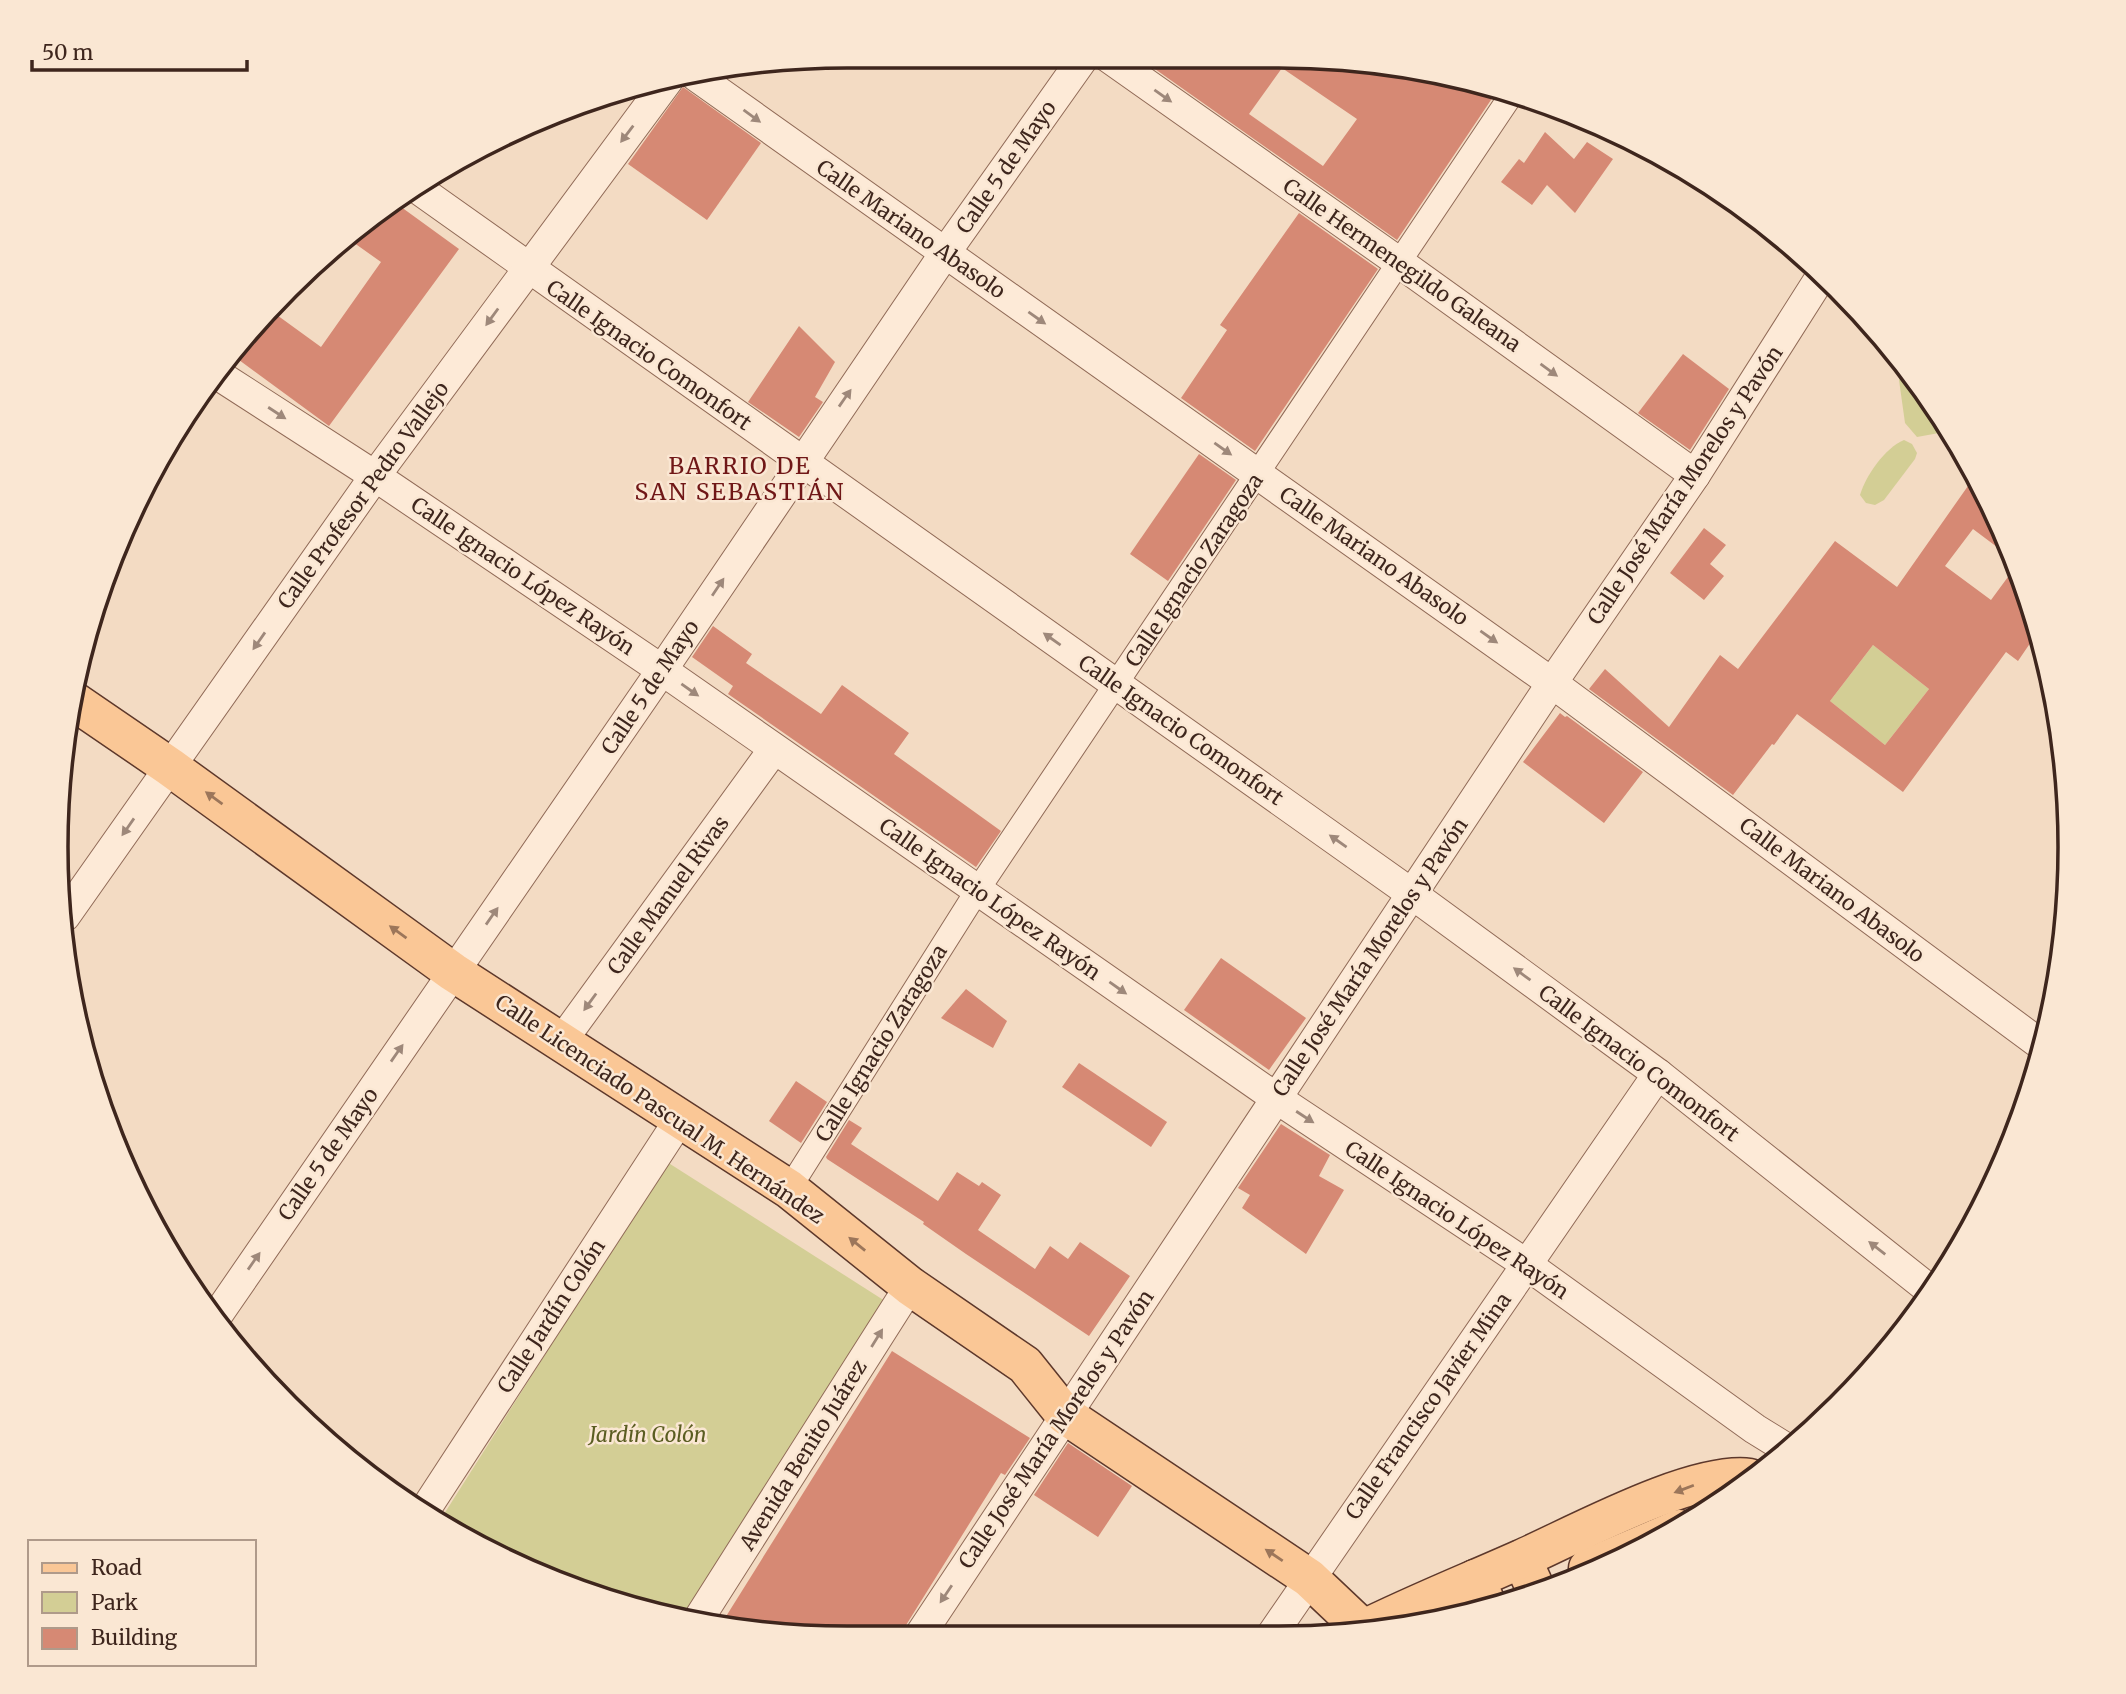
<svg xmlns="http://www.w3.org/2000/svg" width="2126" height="1694" viewBox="0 0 2126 1694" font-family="Merriweather,serif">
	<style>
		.green { fill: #d3ce95 }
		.building { fill: #d68974; fill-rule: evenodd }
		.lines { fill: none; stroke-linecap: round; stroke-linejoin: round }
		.pedestrian-casing { stroke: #906a57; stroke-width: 25 }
		.minor-casing { stroke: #906a57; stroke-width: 32 }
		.primary-casing { stroke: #5d382b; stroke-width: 41 }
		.pedestrian { stroke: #fdead7; stroke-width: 23 }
		.minor { stroke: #fdead7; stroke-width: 30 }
		.primary { stroke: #fac796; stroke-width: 38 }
		.oneway { fill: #9e887a }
		.oneway2 { fill: #9c765a }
		.labels { text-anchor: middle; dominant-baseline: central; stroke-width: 5; stroke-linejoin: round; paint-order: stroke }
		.street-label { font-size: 21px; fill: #3e261d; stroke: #fae7d3 }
		.park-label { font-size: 21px; font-style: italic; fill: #5a5d21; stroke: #fae7d3 }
		.neighbourhood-label { font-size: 23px; letter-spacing: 2px; fill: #701717; stroke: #fae7d3 }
		.rim { fill: none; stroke: #3e261d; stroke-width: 3.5 }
	</style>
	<rect width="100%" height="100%" fill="#f3dbc3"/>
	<g class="green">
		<polygon points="1908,368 1950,431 1917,437 1905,423 1899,380 1902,372"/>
		<path d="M1904,440L1912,444L1917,453L1915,459L1884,500L1875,505L1866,503L1860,495C1866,475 1885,448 1904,440Z"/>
		<polygon points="1873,645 1929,689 1885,745 1830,701"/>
		<polygon points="667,1162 885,1301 683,1620 544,1578 439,1522"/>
	</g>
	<g class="building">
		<path d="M1138,57L1330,58L1497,91L1397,240ZM1282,68L1357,119L1323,166L1249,114Z"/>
		<polygon points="683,87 761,143 707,220 628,164"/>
		<polygon points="1545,132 1574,159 1587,142 1613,159 1575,213 1547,185 1532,205 1501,182 1519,159 1524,163"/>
		<polygon points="397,204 459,249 329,426 239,360 258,335 254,332 270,310 321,347 381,262 350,240"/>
		<polygon points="1299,213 1378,269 1255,451 1181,398 1227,330 1220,325"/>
		<polygon points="799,326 835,362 815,397 823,402 799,437 748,402"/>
		<polygon points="1683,354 1729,389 1690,450 1638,413"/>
		<polygon points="1199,454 1236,480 1168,581 1130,554"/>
		<path d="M1975,476L2013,559L1973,529L1945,566L1991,600L2016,566L2028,593L2037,633L2018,661L2006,652L1903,792L1797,714L1774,745L1772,744L1733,795L1589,689L1605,669L1669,727L1720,655L1738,669L1835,541L1897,587ZM1873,645L1929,689L1885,745L1830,701Z"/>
		<polygon points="1704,528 1726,545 1710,564 1724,576 1704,600 1670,573"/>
		<polygon points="713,626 752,654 746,663 821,714 842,685 909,733 894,754 1001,831 976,867 728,694 733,686 692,657"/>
		<polygon points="1560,713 1565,717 1567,716 1643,772 1604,823 1523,762"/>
		<polygon points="1221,958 1306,1018 1269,1070 1184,1010"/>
		<polygon points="966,989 1007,1021 993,1048 941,1018"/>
		<polygon points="1079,1063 1167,1122 1151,1147 1062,1087"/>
		<polygon points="796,1081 827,1102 801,1143 769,1121"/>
		<polygon points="849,1120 862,1128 851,1144 938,1201 957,1172 979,1186 982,1182 1001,1195 978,1230 1035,1269 1050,1246 1068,1259 1080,1242 1130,1276 1089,1336 966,1254 923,1224 924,1222 827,1159 826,1157"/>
		<polygon points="1281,1124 1330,1155 1319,1176 1344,1190 1306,1254 1242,1208 1250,1195 1238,1188"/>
		<polygon points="892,1351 1030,1438 1005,1475 1001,1473 898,1638 847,1638 720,1626"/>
		<polygon points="1068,1443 1132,1486 1098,1537 1034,1495"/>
	</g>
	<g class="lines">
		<defs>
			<polyline id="pedestrian" points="789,1189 977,891 1512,94"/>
			<g id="minor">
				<polyline points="1108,57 1400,263 1695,475"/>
				<polyline points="696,76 1552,683 2044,1047"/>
				<polyline points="417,188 1412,894 1658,1074 1930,1290"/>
				<polyline points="220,376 375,476 662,670 1276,1098 1526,1264 1755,1429 1789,1450"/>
				<polyline points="65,916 375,476 668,80"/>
				<polyline points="561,1042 774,749"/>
				<polyline points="216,1317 662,670 945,253 1084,57"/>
				<polyline points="423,1513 680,1119"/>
				<polyline points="696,1623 910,1286"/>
				<polyline points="1271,1636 1658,1074"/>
				<polyline points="918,1638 1552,683 1695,475 1822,275"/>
			</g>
			<g id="primary">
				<polyline points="75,702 170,767 453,972 789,1189 910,1286 1025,1365 1065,1415 1309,1578 1365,1631"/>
				<polyline points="1522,1559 1536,1590"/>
				<polyline points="1588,1568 1679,1529"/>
				<polyline points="1475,1579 1489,1609"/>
				<path d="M1360,1631C1412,1605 1467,1583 1521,1559C1575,1535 1694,1470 1750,1478"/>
			</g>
		</defs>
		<use href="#pedestrian" class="pedestrian-casing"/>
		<use href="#minor" class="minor-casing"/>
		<use href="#primary" class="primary-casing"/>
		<use href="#pedestrian" class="pedestrian"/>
		<use href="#minor" class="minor"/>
		<use href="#primary" class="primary"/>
	</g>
	<defs><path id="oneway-solid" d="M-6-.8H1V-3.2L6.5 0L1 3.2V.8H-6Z" transform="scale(1.75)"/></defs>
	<g class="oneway">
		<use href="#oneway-solid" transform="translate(1163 96) rotate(35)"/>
		<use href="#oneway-solid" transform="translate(752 116) rotate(36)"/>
		<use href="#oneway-solid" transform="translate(627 134) rotate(127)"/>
		<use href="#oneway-solid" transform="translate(492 317) rotate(126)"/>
		<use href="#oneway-solid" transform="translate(1037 318) rotate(35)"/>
		<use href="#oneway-solid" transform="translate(1549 370) rotate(36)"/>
		<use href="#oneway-solid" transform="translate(845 398) rotate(-55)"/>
		<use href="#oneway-solid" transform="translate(277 413) rotate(33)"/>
		<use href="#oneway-solid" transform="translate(1223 449) rotate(35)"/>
		<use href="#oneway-solid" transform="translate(718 587) rotate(-56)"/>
		<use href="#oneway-solid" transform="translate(1489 637) rotate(35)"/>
		<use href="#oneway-solid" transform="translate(1052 639) rotate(-145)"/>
		<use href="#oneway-solid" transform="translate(259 641) rotate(125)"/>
		<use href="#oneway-solid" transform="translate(690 690) rotate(35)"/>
		<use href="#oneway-solid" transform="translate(128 827) rotate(125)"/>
		<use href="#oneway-solid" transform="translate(1338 841) rotate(-145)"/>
		<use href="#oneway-solid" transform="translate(492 916) rotate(-55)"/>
		<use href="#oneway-solid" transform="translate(1522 974) rotate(-144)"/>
		<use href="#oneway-solid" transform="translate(1118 988) rotate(35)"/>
		<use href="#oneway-solid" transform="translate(590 1002) rotate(126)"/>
		<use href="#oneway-solid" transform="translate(397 1053) rotate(-55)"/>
		<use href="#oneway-solid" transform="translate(1305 1117) rotate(33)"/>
		<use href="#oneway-solid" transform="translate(1877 1248) rotate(-142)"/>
		<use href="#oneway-solid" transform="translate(254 1261) rotate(-55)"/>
		<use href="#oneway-solid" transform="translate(877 1338) rotate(-58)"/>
		<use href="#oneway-solid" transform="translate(946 1594) rotate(124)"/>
	</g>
	<g class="oneway2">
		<use href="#oneway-solid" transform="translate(214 798) rotate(-144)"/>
		<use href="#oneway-solid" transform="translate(398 932) rotate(-144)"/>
		<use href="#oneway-solid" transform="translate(857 1244) rotate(-141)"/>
		<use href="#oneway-solid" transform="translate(1684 1489) rotate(159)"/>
		<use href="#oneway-solid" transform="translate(1274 1555) rotate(-146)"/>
	</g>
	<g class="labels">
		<g class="street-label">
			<text transform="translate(1006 167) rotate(-55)">Calle 5 de Mayo</text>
			<text transform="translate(911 229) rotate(35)">Calle Mariano Abasolo</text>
			<text transform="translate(1402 265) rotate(35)">Calle Hermenegildo Galeana</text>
			<text transform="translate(649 355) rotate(35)">Calle Ignacio Comonfort</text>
			<text transform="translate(1685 485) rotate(-56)">Calle José María Morelos y Pavón</text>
			<text transform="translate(363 495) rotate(-54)">Calle Profesor Pedro Vallejo</text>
			<text transform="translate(1374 556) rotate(35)">Calle Mariano Abasolo</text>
			<text transform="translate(1194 570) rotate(-56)">Calle Ignacio Zaragoza</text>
			<text transform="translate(523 576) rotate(34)">Calle Ignacio López Rayón</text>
			<text transform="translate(650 687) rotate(-56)">Calle 5 de Mayo</text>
			<text transform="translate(1181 730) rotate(35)">Calle Ignacio Comonfort</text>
			<text transform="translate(1832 890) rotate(37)">Calle Mariano Abasolo</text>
			<text transform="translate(668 895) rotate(-54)">Calle Manuel Rivas</text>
			<text transform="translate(990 899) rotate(35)">Calle Ignacio López Rayón</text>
			<text transform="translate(1370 957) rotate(-56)">Calle José María Morelos y Pavón</text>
			<text transform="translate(881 1043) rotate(-58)">Calle Ignacio Zaragoza</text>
			<text transform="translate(1639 1063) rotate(37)">Calle Ignacio Comonfort</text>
			<text transform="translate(660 1109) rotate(34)">Calle Licenciado Pascual M. Hernández</text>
			<text transform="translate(328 1154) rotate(-55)">Calle 5 de Mayo</text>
			<text transform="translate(1457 1220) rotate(34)">Calle Ignacio López Rayón</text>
			<text transform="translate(551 1316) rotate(-57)">Calle Jardín Colón</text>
			<text transform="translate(1428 1406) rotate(-55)">Calle Francisco Javier Mina</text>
			<text transform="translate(1056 1429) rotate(-56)">Calle José María Morelos y Pavón</text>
			<text transform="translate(803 1455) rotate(-58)">Avenida Benito Juárez</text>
		</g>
		<g class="park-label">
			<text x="648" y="1434">Jardín Colón</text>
		</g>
		<g class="neighbourhood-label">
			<text x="740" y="465">BARRIO DE<tspan x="740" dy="26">SAN SEBASTIÁN</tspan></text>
		</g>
	</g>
	<path d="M0 0H2126V1694H0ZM847 68H1279A779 779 0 0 1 2058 847V847A779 779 0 0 1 1279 1626H847A779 779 0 0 1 68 847V847A779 779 0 0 1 847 68Z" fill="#fae7d3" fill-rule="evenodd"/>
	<path class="rim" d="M847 68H1279A779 779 0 0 1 2058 847V847A779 779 0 0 1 1279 1626H847A779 779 0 0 1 68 847V847A779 779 0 0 1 847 68Z"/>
	<rect x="28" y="1540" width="228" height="126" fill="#fae7d3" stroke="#af9a8a" stroke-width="2"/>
	<rect x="42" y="1563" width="35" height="10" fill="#fac796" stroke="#af9a8a" stroke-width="2"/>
	<text x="91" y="1575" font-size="21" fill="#3e261d">Road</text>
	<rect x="42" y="1592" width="35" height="21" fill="#d3ce95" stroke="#af9a8a" stroke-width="2"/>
	<text x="91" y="1610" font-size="21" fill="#3e261d">Park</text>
	<rect x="42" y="1628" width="35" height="21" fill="#d68974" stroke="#af9a8a" stroke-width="2"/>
	<text x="91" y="1645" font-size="21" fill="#3e261d">Building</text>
	<path d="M32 60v10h215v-10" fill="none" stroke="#3e261d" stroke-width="3.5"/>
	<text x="42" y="60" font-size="21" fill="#3e261d" stroke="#fae7d3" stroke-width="5" paint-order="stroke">50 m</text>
</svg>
